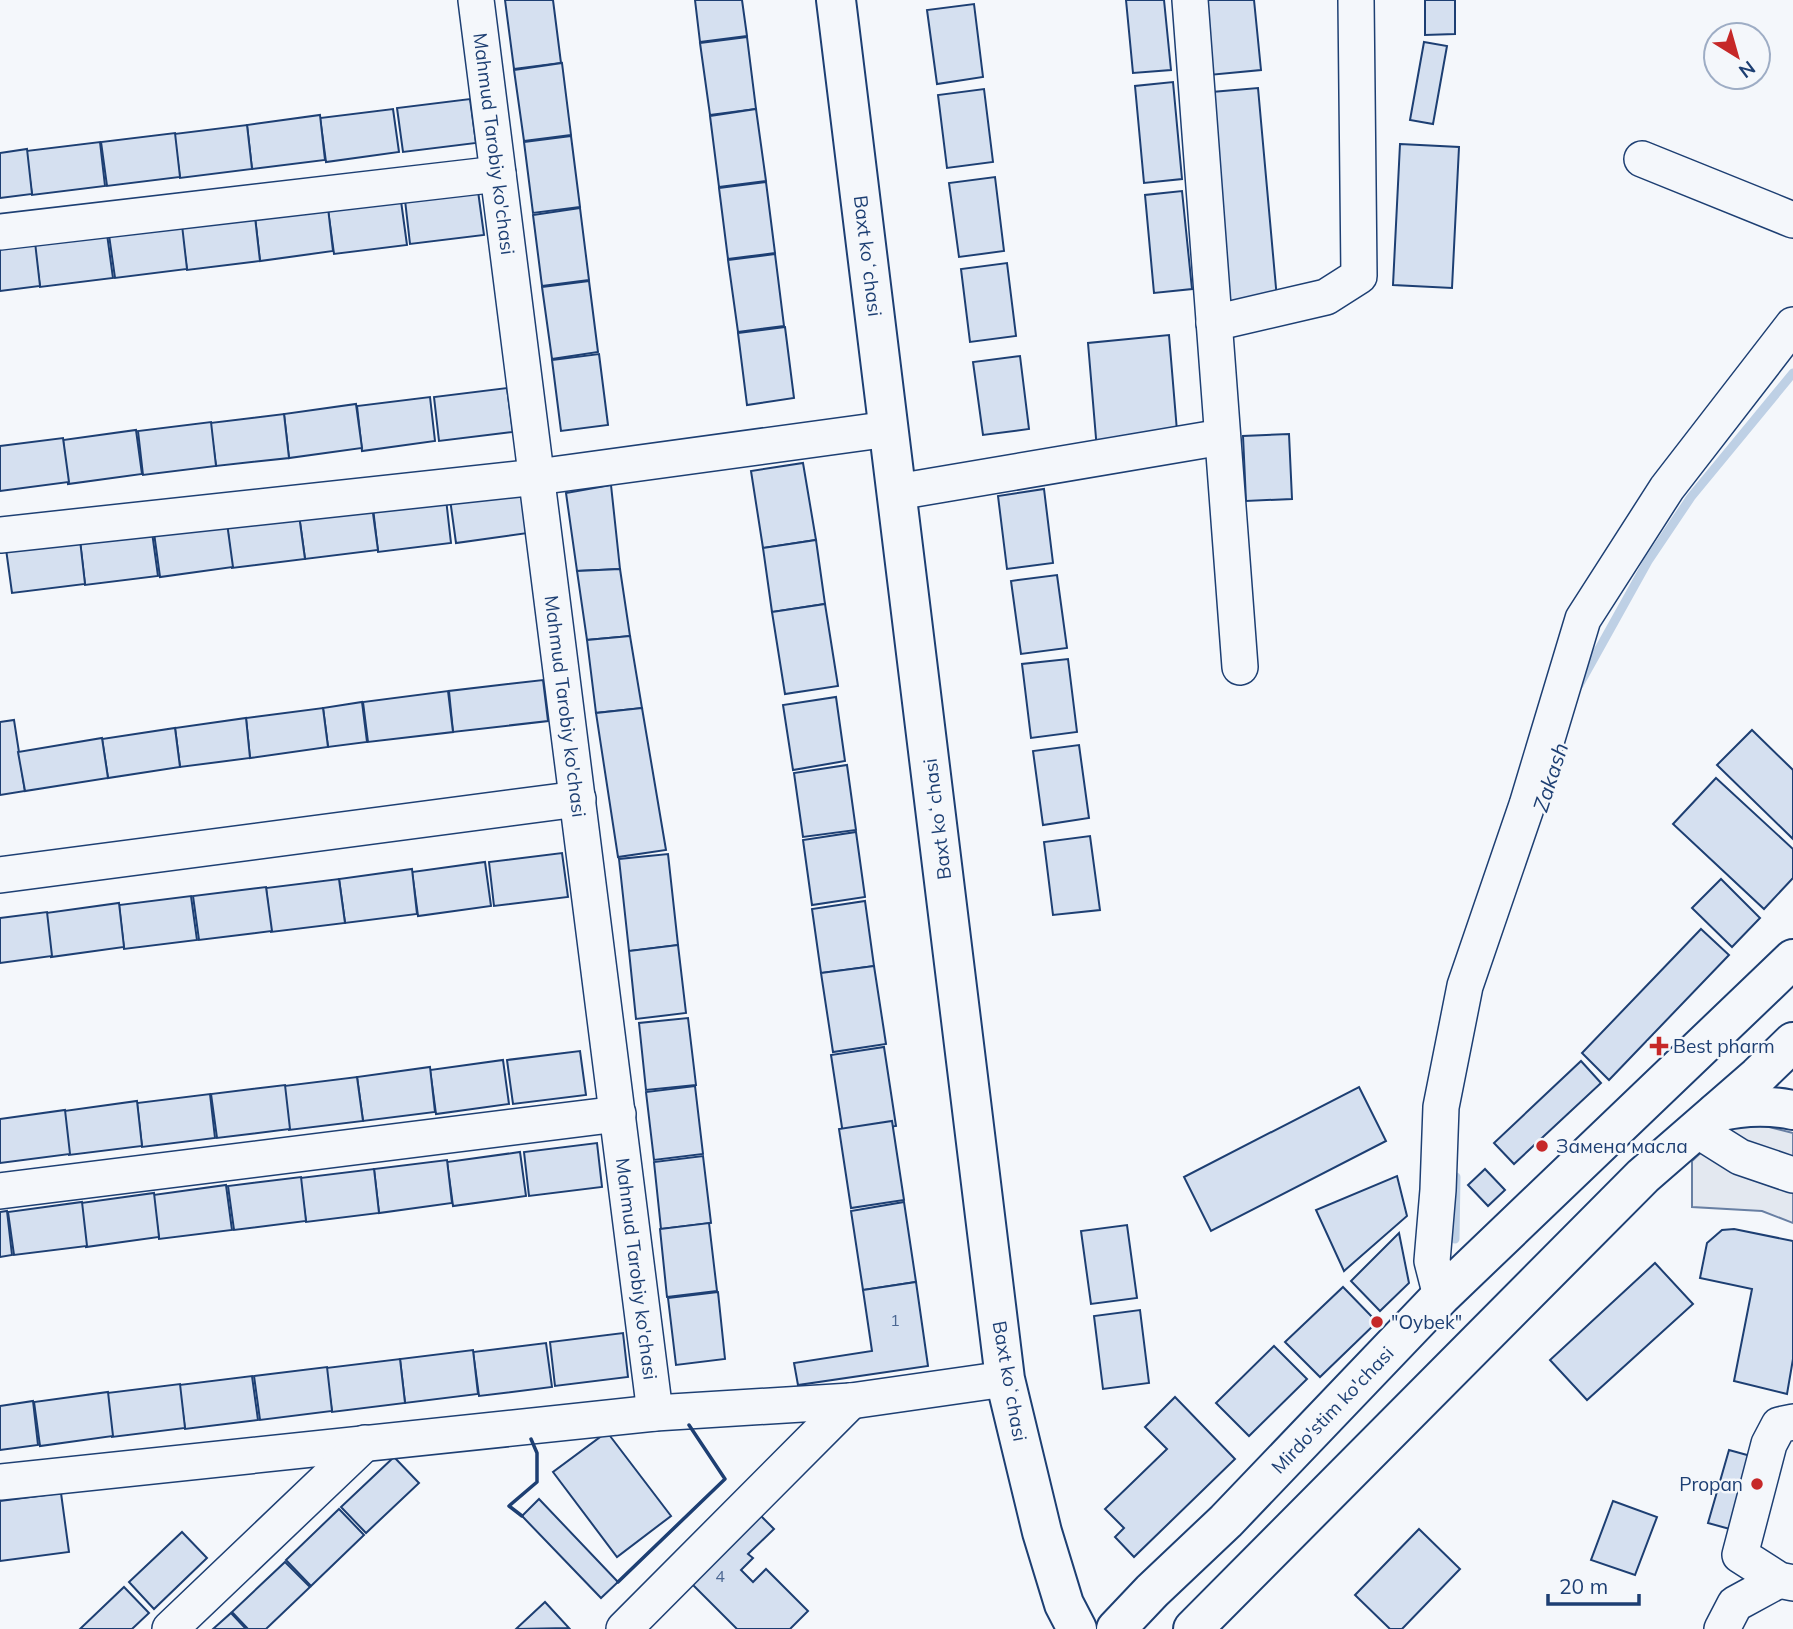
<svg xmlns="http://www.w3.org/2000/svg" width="1793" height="1629" viewBox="0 0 1793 1629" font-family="Mulish,sans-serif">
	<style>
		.parking { fill: #e3e8f0; stroke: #687fa3; stroke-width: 2 }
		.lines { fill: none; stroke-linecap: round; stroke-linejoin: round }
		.stream { stroke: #bed0e5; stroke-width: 9 }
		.building { fill: #d5e0f0; stroke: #1d3f73; stroke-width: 2 }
		.minor-casing { stroke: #1d3f73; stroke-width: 38 }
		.major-casing { stroke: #1d3f73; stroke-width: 42 }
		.minor { stroke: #f4f7fb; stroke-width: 35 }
		.major { stroke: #f4f7fb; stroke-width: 38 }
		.wall { stroke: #1d3f73; stroke-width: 3.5 }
		.poi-dot { fill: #c62828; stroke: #f4f7fb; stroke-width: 2.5 }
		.labels { text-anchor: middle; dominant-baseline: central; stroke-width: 5; stroke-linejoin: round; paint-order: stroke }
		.number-label { font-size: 16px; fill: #4b6792 }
		.street-label { font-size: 19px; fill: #1d3f73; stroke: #f4f7fb }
		.poi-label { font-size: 19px; fill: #1d3f73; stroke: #f4f7fb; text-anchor: start }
		.water-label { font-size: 21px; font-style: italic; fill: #1d3f73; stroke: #f4f7fb }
	</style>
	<rect width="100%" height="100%" fill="#f4f7fb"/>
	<polygon class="parking" points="1761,1125 1793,1133 1793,1223 1762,1211 1692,1207 1692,1161 1729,1126"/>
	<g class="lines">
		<g class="stream">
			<polyline points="1579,685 1648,561 1691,497 1793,373"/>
			<polyline points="1455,1239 1456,1177"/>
		</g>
	</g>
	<g class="building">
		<polygon points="505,0 553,0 561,63 514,69"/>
		<polygon points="695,0 742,0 747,36 700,42"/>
		<polygon points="1126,0 1164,0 1171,70 1133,73"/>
		<polygon points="1201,0 1254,0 1261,70 1209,75"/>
		<polygon points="1425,0 1455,0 1455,34 1425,35"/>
		<polygon points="974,4 983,77 937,84 927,10"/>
		<polygon points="747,37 756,109 710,115 700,43"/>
		<polygon points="1424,42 1447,46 1433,124 1410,120"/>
		<polygon points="562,63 571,135 524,141 514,70"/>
		<polygon points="1173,82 1182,179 1144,183 1135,86"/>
		<polygon points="1258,88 1277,299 1218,304 1200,93"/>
		<polygon points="984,89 993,162 947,168 938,95"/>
		<polygon points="470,99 476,143 403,152 397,108"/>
		<polygon points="393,109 399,152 326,162 320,118"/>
		<polygon points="756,109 766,181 719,187 710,116"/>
		<polygon points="320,115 325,160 252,169 247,125"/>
		<polygon points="247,125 252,169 180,178 174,134"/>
		<polygon points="175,133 180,177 107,186 101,142"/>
		<polygon points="571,136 580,207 533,213 524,142"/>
		<polygon points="100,142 105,186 32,195 26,151"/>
		<polygon points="1400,144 1459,147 1452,288 1393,285"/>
		<polygon points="27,149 32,194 0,198 0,153"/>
		<polygon points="995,177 1004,251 959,257 949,183"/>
		<polygon points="766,182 775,253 728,259 719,188"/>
		<polygon points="478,191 484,235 410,244 405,200"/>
		<polygon points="1182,191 1192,289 1154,293 1145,195"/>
		<polygon points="401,201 407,245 334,254 328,210"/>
		<polygon points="328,208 333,251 260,261 255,217"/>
		<polygon points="580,208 589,280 542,286 533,215"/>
		<polygon points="255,217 260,261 187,270 181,226"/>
		<polygon points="182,225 187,269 115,278 109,235"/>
		<polygon points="107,234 113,278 40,287 34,243"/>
		<polygon points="35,242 40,286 0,291 0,246"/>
		<polygon points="775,254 784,326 738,332 728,260"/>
		<polygon points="1007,263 1016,336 970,342 961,269"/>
		<polygon points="589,281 598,352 552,359 542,287"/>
		<polygon points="785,327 794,398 747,405 738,333"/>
		<polygon points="1169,335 1178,443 1097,450 1088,343"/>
		<polygon points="599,354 608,425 561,431 552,360"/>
		<polygon points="1020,356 1029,429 983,435 973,362"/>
		<polygon points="507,388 513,432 439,441 434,397"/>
		<polygon points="430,397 435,441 362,451 357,406"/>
		<polygon points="356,404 362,448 289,458 284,414"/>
		<polygon points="284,414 289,458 216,466 210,423"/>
		<polygon points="211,422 216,466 143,475 138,431"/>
		<polygon points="136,430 142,474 68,484 63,440"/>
		<polygon points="1289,434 1292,499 1246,501 1243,436"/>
		<polygon points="63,438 69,482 0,491 0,446"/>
		<polygon points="803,463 816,540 763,548 751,471"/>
		<polygon points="611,485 620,569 577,571 566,493"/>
		<polygon points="523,489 528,533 456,543 450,499"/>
		<polygon points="1044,489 1053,563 1007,569 998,496"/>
		<polygon points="446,499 451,543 378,552 373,508"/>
		<polygon points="372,506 378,550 305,559 299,515"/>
		<polygon points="299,515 305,559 232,568 227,524"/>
		<polygon points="227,523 233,567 160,577 154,533"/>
		<polygon points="152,532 158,576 85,585 80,541"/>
		<polygon points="80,540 85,584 12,593 6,549"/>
		<polygon points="816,540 825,604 772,612 763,548"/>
		<polygon points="620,569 630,636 587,640 577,571"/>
		<polygon points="1057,575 1067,648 1021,654 1011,581"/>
		<polygon points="825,604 838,686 785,694 772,612"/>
		<polygon points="630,636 642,708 596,713 587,640"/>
		<polygon points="1068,659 1077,732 1031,738 1022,664"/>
		<polygon points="543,680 548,721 453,732 449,691"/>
		<polygon points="448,691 453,732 368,742 363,702"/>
		<polygon points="836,697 845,761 793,770 783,705"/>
		<polygon points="362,702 367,742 328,747 323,708"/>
		<polygon points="323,708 328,747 250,758 246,718"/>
		<polygon points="642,708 666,850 618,857 596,713"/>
		<polygon points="246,718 250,758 180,767 175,728"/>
		<polygon points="14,720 25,791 0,795 0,722"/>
		<polygon points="175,728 180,767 108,778 102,739"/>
		<polygon points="1752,730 1793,770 1793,839 1717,765"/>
		<polygon points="102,738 108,778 25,791 18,752"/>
		<polygon points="1079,745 1089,818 1043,825 1033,751"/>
		<polygon points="847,765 856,830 803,837 794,773"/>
		<polygon points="1716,778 1793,849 1793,878 1764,909 1673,824"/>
		<polygon points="856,832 865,897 812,905 803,840"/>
		<polygon points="1090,836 1100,910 1053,915 1044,842"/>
		<polygon points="562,853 568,897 494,906 489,862"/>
		<polygon points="668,854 678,945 629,951 619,859"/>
		<polygon points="485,862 491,906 418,916 412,872"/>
		<polygon points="412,869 417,914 345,923 339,879"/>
		<polygon points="339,879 345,923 271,932 266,888"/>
		<polygon points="1721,879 1760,918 1732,947 1692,908"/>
		<polygon points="266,887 272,931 199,940 193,896"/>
		<polygon points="191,896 197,940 124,949 119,905"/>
		<polygon points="865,901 874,966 821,973 812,909"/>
		<polygon points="119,903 124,947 51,957 46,913"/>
		<polygon points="47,912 52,956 0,963 0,918"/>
		<polygon points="1701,929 1729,955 1609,1080 1582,1053"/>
		<polygon points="678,945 686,1013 636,1019 629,951"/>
		<polygon points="874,966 886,1044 833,1052 821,973"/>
		<polygon points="688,1018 696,1085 646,1090 639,1023"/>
		<polygon points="884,1047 896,1126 843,1134 831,1055"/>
		<polygon points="580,1051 586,1095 513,1104 507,1060"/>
		<polygon points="503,1060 509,1104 436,1114 430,1070"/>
		<polygon points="1581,1061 1601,1083 1514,1164 1494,1143"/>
		<polygon points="430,1067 435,1112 363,1121 357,1077"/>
		<polygon points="357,1077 363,1121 289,1130 284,1086"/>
		<polygon points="285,1085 290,1129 217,1138 211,1094"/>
		<polygon points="695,1086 703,1154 654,1160 646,1092"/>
		<polygon points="1359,1087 1386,1141 1211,1231 1184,1177"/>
		<polygon points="210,1094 215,1138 142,1147 137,1103"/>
		<polygon points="137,1101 142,1146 69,1155 64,1111"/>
		<polygon points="65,1110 70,1154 0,1163 0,1119"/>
		<polygon points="892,1121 904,1200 851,1208 839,1129"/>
		<polygon points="597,1143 602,1187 529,1196 524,1152"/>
		<polygon points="520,1152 526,1196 453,1206 447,1162"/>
		<polygon points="703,1156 711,1223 661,1229 654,1162"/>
		<polygon points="447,1160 452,1203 379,1213 374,1169"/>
		<polygon points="374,1169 379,1213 306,1222 300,1178"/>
		<polygon points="1485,1169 1505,1190 1488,1206 1468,1185"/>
		<polygon points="1397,1176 1407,1216 1344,1271 1316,1210"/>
		<polygon points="301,1177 306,1221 234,1230 228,1186"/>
		<polygon points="226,1185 232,1230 159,1239 153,1195"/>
		<polygon points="154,1193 159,1237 86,1247 81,1203"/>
		<polygon points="82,1202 87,1246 14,1255 8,1212"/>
		<polygon points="904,1202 916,1282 863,1290 851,1211"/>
		<polygon points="7,1211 12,1255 0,1257 0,1212"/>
		<polygon points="709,1223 717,1291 667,1297 660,1229"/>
		<polygon points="1127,1225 1137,1298 1091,1304 1081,1231"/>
		<polygon points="1734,1229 1793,1241 1793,1359 1787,1394 1734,1381 1752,1289 1700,1278 1707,1243 1722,1230"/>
		<polygon points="1399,1233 1409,1283 1380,1311 1351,1281"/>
		<polygon points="1655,1263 1693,1304 1587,1400 1550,1360"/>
		<polygon points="916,1282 928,1366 798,1385 794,1363 872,1351 863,1290"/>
		<polygon points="1343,1287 1377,1322 1320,1377 1285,1342"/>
		<polygon points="718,1292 725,1359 676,1365 668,1298"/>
		<polygon points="1140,1310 1149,1383 1103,1389 1094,1316"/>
		<polygon points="623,1333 628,1377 555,1386 550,1342"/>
		<polygon points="546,1343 552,1387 479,1396 473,1352"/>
		<polygon points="1274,1346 1307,1379 1249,1436 1216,1403"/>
		<polygon points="473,1350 478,1394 405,1403 400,1359"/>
		<polygon points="400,1359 405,1403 332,1412 326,1368"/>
		<polygon points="327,1367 332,1411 260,1420 254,1376"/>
		<polygon points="252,1376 258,1420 185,1429 179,1385"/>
		<polygon points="180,1384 185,1428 112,1437 107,1393"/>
		<polygon points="108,1392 113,1436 40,1446 34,1402"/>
		<polygon points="1175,1397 1235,1459 1134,1557 1115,1537 1124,1528 1105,1509 1167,1449 1145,1427"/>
		<polygon points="33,1401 38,1445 0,1450 0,1406"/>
		<polygon points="607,1432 671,1516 617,1557 553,1472"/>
		<polygon points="1729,1450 1758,1458 1737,1531 1708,1523"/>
		<polygon points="394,1457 419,1483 366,1533 341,1507"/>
		<polygon points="61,1493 69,1552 0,1561 0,1501"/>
		<polygon points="539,1499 618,1582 601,1598 522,1516"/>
		<polygon points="1613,1501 1657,1517 1635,1575 1591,1560"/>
		<polygon points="339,1509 364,1535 311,1586 286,1560"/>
		<polygon points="757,1512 774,1529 748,1554 753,1558 741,1570 753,1582 766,1569 808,1611 790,1629 737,1629 689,1581"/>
		<polygon points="1419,1529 1460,1569 1402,1629 1390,1629 1355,1595"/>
		<polygon points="182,1532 207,1558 154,1609 129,1582"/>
		<polygon points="285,1562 310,1587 266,1629 248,1629 232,1612"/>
		<polygon points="124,1587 149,1613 132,1629 80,1629"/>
		<polygon points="545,1602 569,1628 516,1629"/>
		<polygon points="231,1613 246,1629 213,1629"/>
	</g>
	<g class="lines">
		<defs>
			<g id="minor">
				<path id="s1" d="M476,0L655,1413"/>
				<polyline points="1190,0 1240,667"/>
				<polyline points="1642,159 1793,220"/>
				<polyline points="0,232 498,174"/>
				<polyline points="1214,323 1326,297 1359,276 1356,0"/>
				<polyline points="897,492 1222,437"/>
				<polyline points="0,535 537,477 889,429"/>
				<polyline points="0,875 578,799"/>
				<polyline points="1697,1130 1740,1157 1793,1175"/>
				<polyline points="0,1191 618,1114"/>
				<polyline points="1441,1296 1432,1261 1438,1190 1441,1107 1465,986 1527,805 1583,619 1667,488 1793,325"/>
				<polyline points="1793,1422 1779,1425 1769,1444 1740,1555 1779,1580 1793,1583"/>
				<polyline points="0,1482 655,1413 851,1401 1005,1379"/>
				<polyline points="170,1629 365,1443"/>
				<polyline points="624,1629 851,1401"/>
				<polyline points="1722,1629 1735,1604 1779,1580"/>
			</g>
			<g id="major">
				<polyline points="836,0 1005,1379 1042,1532 1064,1604 1077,1629"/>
				<path d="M1717,1112C1742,1106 1768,1105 1793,1110"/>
				<path id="s2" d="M1116,1629L1152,1591L1226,1521L1441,1296L1793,959"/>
				<polyline points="1193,1629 1643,1176 1758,1076 1793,1042"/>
			</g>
		</defs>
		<use href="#minor" class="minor-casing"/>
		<use href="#major" class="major-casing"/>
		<use href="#minor" class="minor"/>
		<use href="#major" class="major"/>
		<g class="wall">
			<polyline points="522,1516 509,1506 537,1482 537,1453 531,1439"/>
			<polyline points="618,1582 725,1479 689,1425"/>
		</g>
	</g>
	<g class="poi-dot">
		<path d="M1655.5 1035.5h7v7h7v7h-7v7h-7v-7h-7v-7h7z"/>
		<circle cx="1542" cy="1146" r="7"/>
		<circle cx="1377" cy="1322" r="7"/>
		<circle cx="1757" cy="1484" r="7"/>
	</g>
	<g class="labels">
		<g class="number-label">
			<text x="895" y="1320">1</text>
			<text x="720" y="1576">4</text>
		</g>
		<g class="street-label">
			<text stroke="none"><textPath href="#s1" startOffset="145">Mahmud Tarobiy ko'chasi</textPath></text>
			<text transform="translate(868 256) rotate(83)">Baxt koʻchasi</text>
			<text stroke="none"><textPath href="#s1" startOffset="712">Mahmud Tarobiy ko'chasi</textPath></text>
			<text transform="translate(937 819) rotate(-97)">Baxt koʻchasi</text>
			<text stroke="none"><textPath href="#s1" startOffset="1279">Mahmud Tarobiy ko'chasi</textPath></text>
			<text transform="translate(1010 1381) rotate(80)">Baxt koʻchasi</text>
			<text stroke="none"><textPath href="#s2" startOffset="308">Mirdo'stim ko'chasi</textPath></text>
		</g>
		<g class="poi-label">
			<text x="1673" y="1046">Best pharm</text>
			<text x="1556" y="1146">Замена масла</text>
			<text x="1391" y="1322">"Oybek"</text>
			<text x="1743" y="1484" text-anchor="end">Propan</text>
		</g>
		<g class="water-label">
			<text transform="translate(1550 777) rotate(-72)">Zakash</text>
		</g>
	</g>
	<g transform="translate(1737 56) rotate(143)"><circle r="33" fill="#f4f7fb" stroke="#9eadc5" stroke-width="2"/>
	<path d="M0-5L12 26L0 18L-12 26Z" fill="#c62828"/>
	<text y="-10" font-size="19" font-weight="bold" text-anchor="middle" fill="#1d3f73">N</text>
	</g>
	<path d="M1548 1594v10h91v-10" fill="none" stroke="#1d3f73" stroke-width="3.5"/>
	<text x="1559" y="1594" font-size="21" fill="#1d3f73" stroke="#f4f7fb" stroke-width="5" paint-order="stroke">20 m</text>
</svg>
